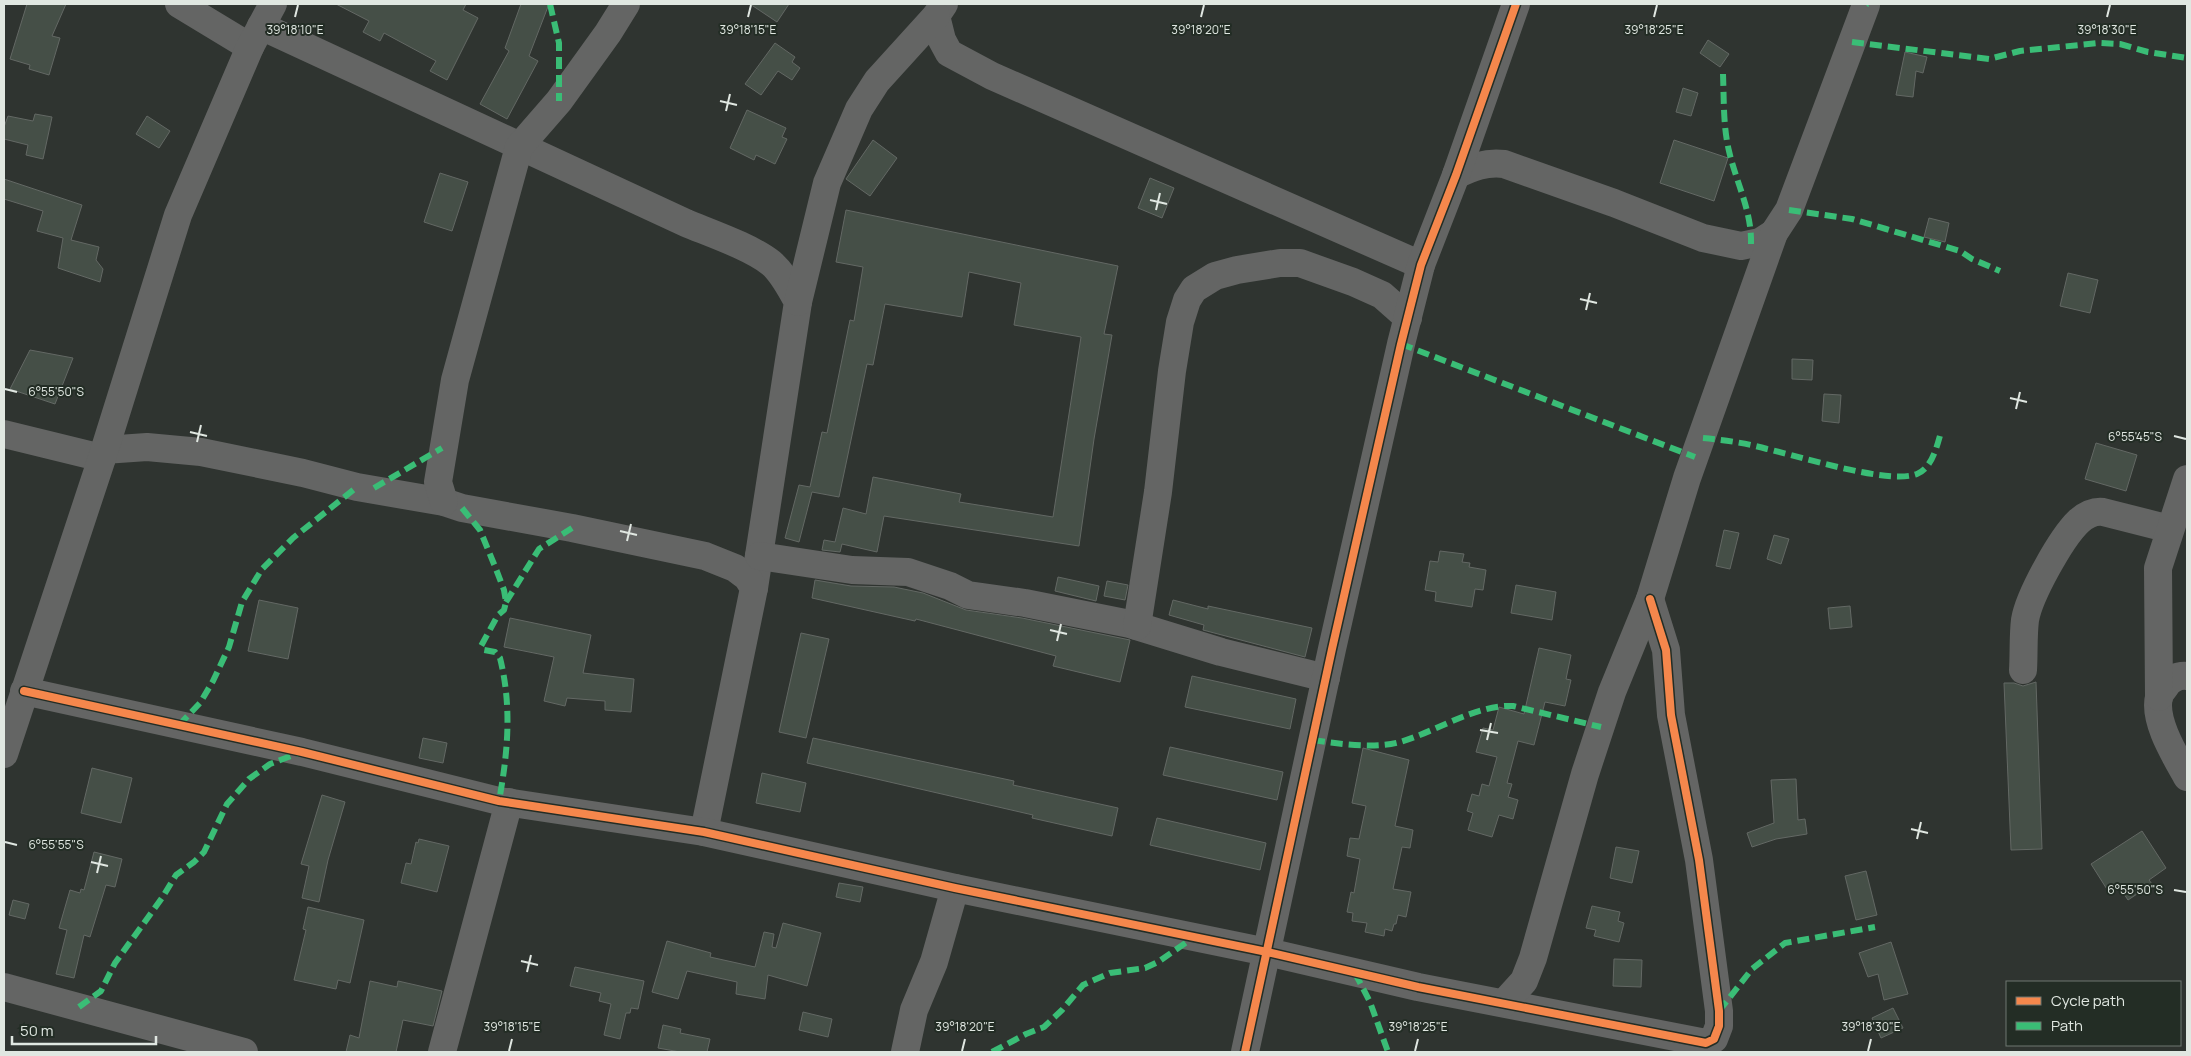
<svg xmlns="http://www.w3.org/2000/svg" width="2191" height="1056" viewBox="0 0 2191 1056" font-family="Manrope,sans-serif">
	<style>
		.building { fill: #454f47; stroke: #636864 }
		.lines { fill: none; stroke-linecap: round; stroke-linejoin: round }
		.minor { stroke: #646564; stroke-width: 28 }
		.quiet { stroke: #3abd76; stroke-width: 6; stroke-dasharray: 12 6; stroke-linecap: butt }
		.cycleway-casing { stroke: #232d25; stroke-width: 11 }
		.cycleway { stroke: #f5874c; stroke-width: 8 }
		.ticks { fill: none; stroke: #e0e7e1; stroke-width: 2 }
		.ticks-label { font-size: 12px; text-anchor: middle; fill: #e0e7e1; stroke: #232d25; stroke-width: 4; stroke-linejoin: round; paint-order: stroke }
	</style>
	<rect width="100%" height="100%" fill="#2f3430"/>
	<g class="building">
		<polygon points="27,4 66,4 52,36 60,38 49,75 29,69 30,65 10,59"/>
		<polygon points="336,4 466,4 463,10 478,18 447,80 430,71 436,61 384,33 380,41 363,32 369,21"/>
		<polygon points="521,4 549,4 529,56 538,61 507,119 480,104 509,51 505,48"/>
		<polygon points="750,4 789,4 777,22"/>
		<polygon points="1708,40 1729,54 1720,67 1700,53"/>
		<polygon points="775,43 795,57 792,62 800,68 792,80 778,71 761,95 745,84"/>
		<polygon points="1905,52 1927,57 1923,73 1916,71 1913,97 1896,95"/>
		<polygon points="1683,88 1698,93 1691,116 1676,112"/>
		<polygon points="747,110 786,128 782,137 787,139 775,164 756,155 754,160 730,148"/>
		<polygon points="35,114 52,117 43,159 26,155 28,145 4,139 4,127 8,116 33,121"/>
		<polygon points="147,116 170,131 159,148 136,134"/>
		<polygon points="873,140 897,158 870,196 846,179"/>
		<polygon points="1674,140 1728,158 1714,201 1660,183"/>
		<polygon points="440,173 468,182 452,231 424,222"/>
		<polygon points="1150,178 1174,188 1162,218 1138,208"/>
		<polygon points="4,179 82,205 71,240 99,247 96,260 103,269 100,282 58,268 63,238 37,231 43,211 4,199"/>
		<polygon points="846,210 1118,266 1104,334 1112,335 1094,439 1079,546 884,516 877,552 842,544 840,552 822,550 824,540 835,542 843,508 866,514 873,477 961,494 959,502 1053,517 1081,337 1014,325 1021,283 969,272 962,317 885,304 873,365 867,364 839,497 812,492 799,542 785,538 799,485 810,487 822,432 827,433 850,320 854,321 863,267 836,262"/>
		<polygon points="1929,218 1949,223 1945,242 1924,237"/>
		<polygon points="2068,273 2098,280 2090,313 2060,306"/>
		<polygon points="30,350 73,358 55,404 10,389"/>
		<polygon points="1792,359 1813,360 1812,380 1792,379"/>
		<polygon points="1824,394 1841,395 1839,423 1822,421"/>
		<polygon points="2096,443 2137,455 2126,491 2085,479"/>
		<polygon points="1724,530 1739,533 1730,569 1716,566"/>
		<polygon points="1774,535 1789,539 1781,564 1767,559"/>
		<polygon points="1440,551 1464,554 1462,562 1470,563 1469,567 1486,570 1483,590 1475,589 1472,607 1435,601 1436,592 1425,590 1430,561 1438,562"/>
		<polygon points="1058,577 1099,586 1096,601 1055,591"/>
		<polygon points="815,580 851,586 894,587 923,593 966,610 1022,618 1130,640 1120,682 1053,666 1056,656 916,619 915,621 812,598"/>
		<polygon points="1107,581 1128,585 1125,600 1104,596"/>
		<polygon points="1516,585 1556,592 1552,620 1511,613"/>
		<polygon points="259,600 298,608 288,659 248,651"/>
		<polygon points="1173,600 1208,609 1208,606 1312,628 1305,657 1203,630 1204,625 1169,615"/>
		<polygon points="1850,606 1852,627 1830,629 1828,608"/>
		<polygon points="510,618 591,635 583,673 634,679 631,712 605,710 605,701 567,698 565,706 544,701 554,657 504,647"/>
		<polygon points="801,633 829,639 806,738 779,732"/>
		<polygon points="1539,648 1571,655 1566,679 1571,680 1565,706 1545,702 1534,745 1518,741 1507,783 1512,784 1508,797 1518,800 1513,819 1499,815 1492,837 1468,830 1473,813 1467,811 1472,794 1479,796 1482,784 1489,786 1497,757 1476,752 1483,728 1493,730 1499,707 1524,714"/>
		<polygon points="1192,676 1296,699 1290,729 1185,707"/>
		<polygon points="2036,682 2042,849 2011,850 2004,683 2014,683 2023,686"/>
		<polygon points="423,738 447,743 443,763 419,758"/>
		<polygon points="813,738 1014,781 1013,785 1118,808 1112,836 1032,818 1033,815 807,763"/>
		<polygon points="1170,747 1283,772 1277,800 1163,775"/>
		<polygon points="1363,748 1409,760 1395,826 1413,830 1410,848 1402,847 1393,889 1411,892 1406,917 1398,915 1396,924 1394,924 1392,931 1385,929 1384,936 1365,932 1367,923 1352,921 1353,913 1347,912 1351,892 1354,893 1360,859 1347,856 1350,838 1359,839 1366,806 1352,803"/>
		<polygon points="92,768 132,778 121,823 81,813"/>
		<polygon points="762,773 806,783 800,812 756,803"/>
		<polygon points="1796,779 1798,820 1805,819 1807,834 1776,839 1752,847 1747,833 1774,823 1771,780"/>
		<polygon points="322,795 345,802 328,860 319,902 302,898 309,866 301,864"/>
		<polygon points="1157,818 1266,843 1260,870 1150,845"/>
		<polygon points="2142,831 2166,868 2149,880 2152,884 2128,900 2120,888 2110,894 2091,864"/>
		<polygon points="419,839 449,846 437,892 401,883 406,863 411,864 416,842 418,843"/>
		<polygon points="1616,847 1639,851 1632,883 1610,878"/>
		<polygon points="94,852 122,859 115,887 106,885 90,937 84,935 74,978 56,974 67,930 59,928 70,890 80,893 81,889 84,890"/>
		<polygon points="1866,871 1877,915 1856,920 1845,876"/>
		<polygon points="839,883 863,887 860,902 836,897"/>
		<polygon points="13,900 29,904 25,919 9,915"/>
		<polygon points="1592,906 1620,912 1618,921 1624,923 1619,942 1594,936 1596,930 1586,928"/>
		<polygon points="308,907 364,920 350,983 338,980 336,989 294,980 306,930 303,929"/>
		<polygon points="783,923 821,933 807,986 768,975 765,999 736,994 737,982 687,971 678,999 652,992 667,941 711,953 710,957 755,967 764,932 774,934 772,947 776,948"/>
		<polygon points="1891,942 1908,994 1884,1000 1878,974 1868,977 1859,953"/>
		<polygon points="1614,959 1642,960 1641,987 1613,986"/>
		<polygon points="575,967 644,981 638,1009 631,1008 630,1013 626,1013 620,1039 604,1035 611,1004 599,1001 601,993 570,986"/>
		<polygon points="370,981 397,987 398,981 442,991 433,1026 403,1020 396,1052 346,1052 350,1035 359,1038"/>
		<polygon points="1893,1008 1903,1028 1881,1038 1872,1018"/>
		<polygon points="803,1012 832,1019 828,1037 799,1030"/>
		<polygon points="663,1025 681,1029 680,1033 710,1039 707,1052 680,1052 658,1048"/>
	</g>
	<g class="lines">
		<g class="minor">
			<polyline points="179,4 250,47"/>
			<polyline points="944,4 936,16 942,40 949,53 992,76 1421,265"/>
			<path d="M261,26L686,223C710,233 751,247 771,263C783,273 790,288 798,302L754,588"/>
			<path d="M1456,175C1473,167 1485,162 1504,164L1614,203L1703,238L1741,246L1760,242L1774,233"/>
			<polyline points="798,302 827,183 859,109 877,81 936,16"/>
			<polyline points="4,434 102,458"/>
			<polyline points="104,450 147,447 201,452 303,473 357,487 444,502 462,508 572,528 705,556 735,568 747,577 754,588 704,832"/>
			<polyline points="444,502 438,482 455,380 519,147 559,101 608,33 626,4"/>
			<polyline points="759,556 852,570 908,572 950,586 968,595 1025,603 1130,624 1221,652 1326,678"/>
			<polyline points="1137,626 1158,492 1172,371 1180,322 1187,300 1194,289 1215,276 1237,270 1280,263 1300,263 1353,282 1382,295 1408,318"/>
			<path d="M2023,670C2024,654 2023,636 2025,620C2029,596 2061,538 2079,521C2086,515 2094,511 2103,512L2170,529"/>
			<path d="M2187,676C2178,675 2170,679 2165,687C2163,690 2159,694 2159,697C2153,721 2176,757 2187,777"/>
			<polyline points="24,691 302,752 499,801 704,832 955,888 1267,952 1418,987 1706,1043 1714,1039 1719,1026 1719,1011 1699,860 1671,715 1666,650 1650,599"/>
			<polyline points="2159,697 2158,568 2187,479"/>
			<polyline points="4,754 102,458 178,215 250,47 273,4"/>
			<polyline points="4,987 244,1052"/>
			<polyline points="1504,1003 1524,981 1533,958 1585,774 1612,692 1650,599 1687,478 1774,233 1789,210 1866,5"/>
			<polyline points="442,1052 509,802"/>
			<polyline points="905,1052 914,1010 934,962 955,888"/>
			<polyline points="1245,1052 1332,649 1401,344 1421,265 1456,175 1516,4"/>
		</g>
		<g class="quiet">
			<polyline points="550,4 559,43 559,101"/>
			<polyline points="1866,5 1867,4"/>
			<polyline points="1852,42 1989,59 2020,51 2099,43 2120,44 2148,52 2187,58"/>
			<path d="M1723,74C1724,99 1723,126 1729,151C1736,182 1752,211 1751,244"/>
			<polyline points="1789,210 1852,219 1886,229 1960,251 1972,259 2000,271"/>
			<polyline points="1401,344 1695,457"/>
			<path d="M1703,438C1724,440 1746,443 1767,449C1799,456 1888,485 1917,474C1932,468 1937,446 1941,432"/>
			<polyline points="374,488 442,448"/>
			<path d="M462,508L480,530L496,569L504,590L506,602L504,610L498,615L481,646L484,650L495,652L500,658C512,706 508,752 499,801"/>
			<polyline points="506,602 539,549 572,528"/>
			<polyline points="179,725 200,703 213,681 229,647 242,602 262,569 293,538 357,487"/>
			<path d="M1313,740C1339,744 1375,749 1400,742C1435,732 1477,704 1513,706L1601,727"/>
			<polyline points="1355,973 1370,1002 1388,1052"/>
			<polyline points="79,1007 101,991 115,963 162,898 176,875 194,862 204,852 227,804 249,779 270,764 299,753"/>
			<polyline points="1719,1011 1752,969 1785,943 1875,927"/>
			<polyline points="992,1052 1026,1034 1044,1027 1062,1010 1083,985 1110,973 1145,968 1158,962 1194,937"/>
		</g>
		<defs>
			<g id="cycleway">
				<polyline points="24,691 302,752 499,801 704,832 955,888 1267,952 1418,987 1706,1043 1714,1039 1719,1026 1719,1011 1699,860 1671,715 1666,650 1650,599"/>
				<polyline points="1245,1052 1332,649 1401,344 1421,265 1456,175 1516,4"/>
			</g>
		</defs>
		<use href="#cycleway" class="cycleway-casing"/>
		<use href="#cycleway" class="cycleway"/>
	</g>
	<path class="ticks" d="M295,17L298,5M748,17L751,5M1201,17L1204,5M1654,17L1657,5M2107,17L2110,5M720,101L737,105M726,111L730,94M1150,200L1167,204M1156,210L1160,193M1580,299L1597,303M1586,310L1590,293M5,389L17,392M2010,398L2027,402M2016,409L2020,392M190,432L207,436M2174,436L2186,439M197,442L201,425M620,531L637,535M627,541L631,524M1050,630L1067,634M1057,641L1061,624M1480,730L1498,733M1487,740L1491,723M1911,829L1928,833M1917,839L1921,822M5,842L17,845M91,862L108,866M97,873L101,856M2174,890L2186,892M521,961L538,965M527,972L531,955M509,1051L512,1039M962,1051L965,1039M1415,1051L1418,1039M1868,1051L1871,1039"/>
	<g class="ticks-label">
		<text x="295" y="34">39°18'10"E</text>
		<text x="748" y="34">39°18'15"E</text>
		<text x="1201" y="34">39°18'20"E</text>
		<text x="1654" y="34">39°18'25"E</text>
		<text x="2107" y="34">39°18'30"E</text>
		<text x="56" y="396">6°55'50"S</text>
		<text x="2135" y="441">6°55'45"S</text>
		<text x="56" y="849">6°55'55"S</text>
		<text x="2135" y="894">6°55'50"S</text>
		<text x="512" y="1031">39°18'15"E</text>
		<text x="965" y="1031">39°18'20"E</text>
		<text x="1418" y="1031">39°18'25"E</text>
		<text x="1871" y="1031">39°18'30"E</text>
	</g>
	<rect width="2191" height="1056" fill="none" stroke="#e0e7e1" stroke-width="10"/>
	<rect x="2006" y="981" width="175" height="65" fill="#232d25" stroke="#6f7770"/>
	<rect x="2016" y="997" width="25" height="8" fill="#f5874c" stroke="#6f7770"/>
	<text x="2051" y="1006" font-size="15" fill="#e0e7e1">Cycle path</text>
	<rect x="2016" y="1022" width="25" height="8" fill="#3abd76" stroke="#6f7770"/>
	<text x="2051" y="1031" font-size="15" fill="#e0e7e1">Path</text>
	<path d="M12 1036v8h144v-8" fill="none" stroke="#e0e7e1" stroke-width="2.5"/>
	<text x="20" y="1036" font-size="15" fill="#e0e7e1" stroke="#232d25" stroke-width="4" paint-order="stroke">50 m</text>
</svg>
